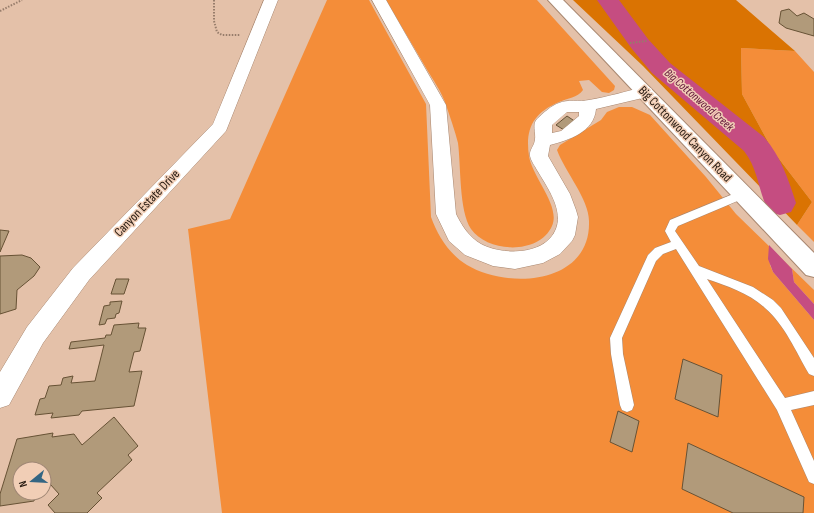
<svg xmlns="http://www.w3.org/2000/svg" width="814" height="513" viewBox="0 0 814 513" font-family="'Sofia Sans Condensed',sans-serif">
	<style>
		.green { fill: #f48d39 }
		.forest { fill: #da7302 }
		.water { fill: #c54d81 }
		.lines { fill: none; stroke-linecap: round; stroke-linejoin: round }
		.river { fill: #c54d81; fill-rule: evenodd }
		.building { fill: #b19a7a; stroke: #675235 }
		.service-casing { stroke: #a88770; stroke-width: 1 }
		.minor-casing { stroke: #a88770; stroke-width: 1 }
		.secondary-casing { stroke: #a88770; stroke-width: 2 }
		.path { stroke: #977d6b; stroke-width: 2; stroke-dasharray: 1.5 1.5; stroke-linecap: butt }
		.service { fill: #fff; fill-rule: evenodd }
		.minor { fill: #fff; fill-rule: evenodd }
		.secondary { fill: #fff; fill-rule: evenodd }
		.labels { text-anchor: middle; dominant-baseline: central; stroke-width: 3; stroke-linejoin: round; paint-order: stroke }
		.far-water-label { font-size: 12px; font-style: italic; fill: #601338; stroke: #f1ceb6 }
		.street-label { font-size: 13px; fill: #251910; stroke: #f1ceb6 }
	</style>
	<rect width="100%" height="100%" fill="#e4c1a9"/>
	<g class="green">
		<path d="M327,0H369L426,104L431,217C438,236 449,254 467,265C509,290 591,284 589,221C589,199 565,172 557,150L560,145L601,120L607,112L619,107H632L650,115L706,177L736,214L814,290V304L794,282L792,269L769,246L770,265L773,272L814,320V513H222L188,229L230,219Z"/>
		<path d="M386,0H537L615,86L614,90L609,93L602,92L589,80L579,81L583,90C577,98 568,98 559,102C533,113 525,129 529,156C532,177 561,206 552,226C539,255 488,253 471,229C459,211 461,166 458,143C455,131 450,117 446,105C442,92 433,80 426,68C413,45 399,23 386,0Z"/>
		<polygon points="741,48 795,51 814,72 814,242 797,225 812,202 773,151 742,94"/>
	</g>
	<polygon class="forest" points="573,0 736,0 795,51 741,48 742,94 773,151 812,202 797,225 643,66"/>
	<polygon class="water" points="769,245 792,269 794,282 814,304 814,320 773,272 768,259"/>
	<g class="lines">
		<path class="river" d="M597,0H619L648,39L670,63L764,137C781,157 788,178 796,203L791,212L780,215L769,212C758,192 759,170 744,151L652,73L632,49Z"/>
	</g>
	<g class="building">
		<polygon points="789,9 797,16 804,13 814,19 814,36 786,28 779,23 781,11"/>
		<polygon points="567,116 576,122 564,130 556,125"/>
		<polygon points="0,230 9,231 0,252"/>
		<polygon points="22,255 31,258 40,267 34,276 17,290 16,309 0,314 0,256"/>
		<polygon points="116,279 129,279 124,294 111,294"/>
		<polygon points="122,301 119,313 116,314 115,318 107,319 105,324 99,325 104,306 110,305 110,302"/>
		<polygon points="139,323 138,328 146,328 140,351 134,352 129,372 142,371 134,406 82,411 79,415 51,418 53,413 35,415 40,399 45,398 49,386 61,385 63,378 73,376 71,383 95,381 104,345 69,349 71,342 105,338 106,335 111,335 114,325"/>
		<polygon points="683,359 722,375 718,417 675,399"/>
		<polygon points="618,411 639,421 632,452 610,442"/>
		<polygon points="114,417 138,446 128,455 132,460 97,493 102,498 87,513 55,513 48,505 59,494 50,484 48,491 44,491 44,469 20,469 20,493 36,493 34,501 0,506 0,494 17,439 53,433 52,437 74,434 82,445"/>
		<polygon points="688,443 804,497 803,513 733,513 682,489"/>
	</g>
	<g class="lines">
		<defs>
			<path id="service" d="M743,190L747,191L748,194L747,197L678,226L675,231L699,266L753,287L773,300L781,308L814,358V376L809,374C796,352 785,325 765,308C749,293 727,286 707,279L785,398L814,391V405L791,410L814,461V484L809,482L777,410L676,249L663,254L656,261L622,338L623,354L634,405L632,410L627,412L622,410L620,405L611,354L610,338L648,255L655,248L671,242L665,231L670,220Z"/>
			<g id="minor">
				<polygon points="264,0 278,0 226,131 89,280 43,343 9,405 0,408 0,372 27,327 73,268 213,124"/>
				<path d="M372,0H386L446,105L456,214C462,226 469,237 481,244C501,255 543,256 555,231C565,211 547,187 537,170C535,166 531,161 530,156C529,150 535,145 535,139C536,133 532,124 537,119C542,114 552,105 559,103C568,99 579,102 589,100C608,97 626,91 645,87L651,88L653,92L651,96L596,109C594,132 569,140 550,145L548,156L570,194L576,210L578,217L575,235L572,241L560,254L543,263L515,269L493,266L465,255L449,241L436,214L430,105ZM567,112H579V116L561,131L552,133V125Z"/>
			</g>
			<polygon id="secondary" points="548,0 563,0 814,253 814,277 806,275"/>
		</defs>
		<use href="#service" class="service-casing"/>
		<use href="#minor" class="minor-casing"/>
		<use href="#secondary" class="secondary-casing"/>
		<g class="path">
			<polyline points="214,0 214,21 217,32 222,35 240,35"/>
			<polyline points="0,11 22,0"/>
			<polyline points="630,43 647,41"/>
		</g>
		<use href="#service" class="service"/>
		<use href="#minor" class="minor"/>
		<use href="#secondary" class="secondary"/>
	</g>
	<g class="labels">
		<g class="far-water-label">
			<text transform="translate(699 100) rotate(41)">Big Cottonwood Creek</text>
		</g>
		<g class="street-label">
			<text transform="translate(685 134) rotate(46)">Big Cottonwood Canyon Road</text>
			<text transform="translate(147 203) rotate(-46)">Canyon Estate Drive</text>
		</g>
	</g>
	<g transform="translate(32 481) rotate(252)"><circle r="19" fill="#f1ceb6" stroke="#9f8674"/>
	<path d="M0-3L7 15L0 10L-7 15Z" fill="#336583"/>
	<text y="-6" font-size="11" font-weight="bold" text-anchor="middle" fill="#251910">N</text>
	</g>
</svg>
